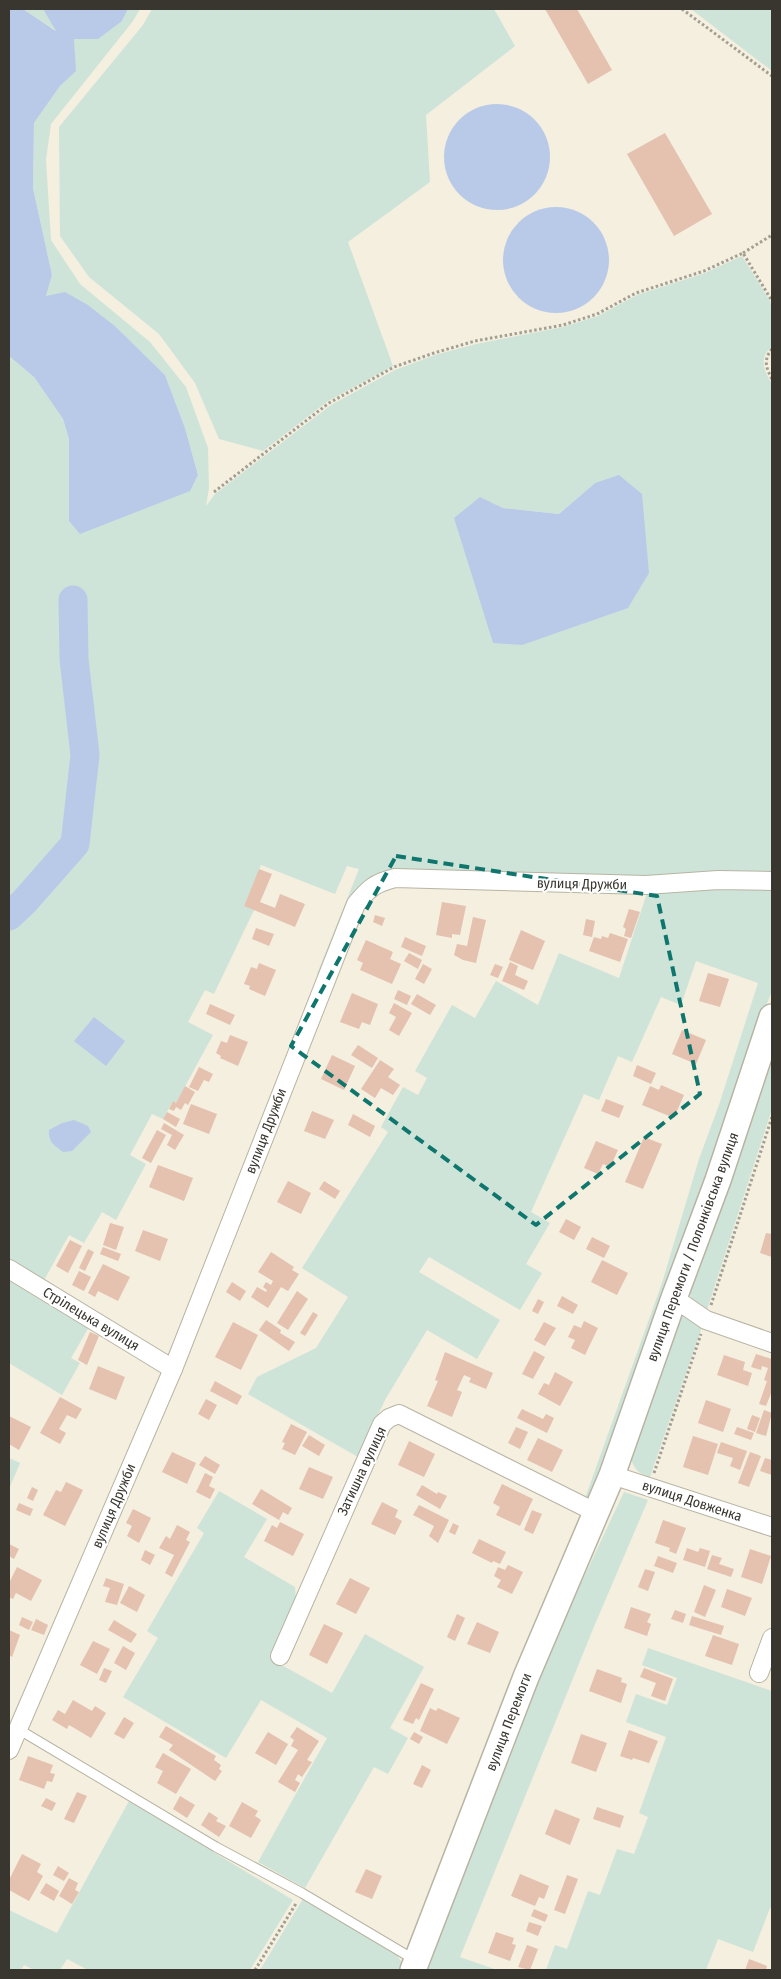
<svg xmlns="http://www.w3.org/2000/svg" width="781" height="1979" viewBox="0 0 781 1979" font-family="'Fira Sans Condensed',sans-serif">
	<style>
		.green { fill: #cee4d8; fill-rule: evenodd }
		.water { fill: #b9cae9 }
		.lines { fill: none; stroke-linecap: round; stroke-linejoin: round }
		.river { stroke: #b9cae9; stroke-width: 29 }
		.building { fill: #e5c1af }
		.service-casing { stroke: #b8b4a3; stroke-width: 11 }
		.minor-casing { stroke: #b8b4a3; stroke-width: 20 }
		.secondary-casing { stroke: #b8b4a3; stroke-width: 28 }
		.path { stroke: #a29e92; stroke-width: 3; stroke-dasharray: 2.5 2.5; stroke-linecap: butt }
		.service { stroke: #fff; stroke-width: 9 }
		.minor { stroke: #fff; stroke-width: 18 }
		.secondary { stroke: #fff; stroke-width: 25 }
		.marked { fill: none; stroke: #0f766e; stroke-width: 4; stroke-dasharray: 10 6; stroke-linejoin: round }
		.labels { text-anchor: middle; dominant-baseline: central; stroke-width: 4; stroke-linejoin: round; paint-order: stroke }
		.street-label { font-size: 14px; fill: #38362f; stroke: #fff }
	</style>
	<rect width="100%" height="100%" fill="#f4efde"/>
	<g class="green">
		<polygon points="23,9 43,9 57,31"/>
		<path d="M128,9H140L133,21L51,124L46,160L51,240L80,284L150,342L186,387L208,448L209,488L206,506L215,494L331,405L395,370L435,355L476,344L563,327L598,316L637,295L705,273L742,256L770,301C772,308 774,338 772,345C771,348 767,351 765,355C761,366 767,375 772,384V875L645,881L383,872L321,975L317,974L359,869L347,866L335,894L261,865L244,906L254,910L214,994L205,990L188,1022L213,1035L176,1103L173,1101L163,1119L152,1114L130,1155L146,1164L116,1220L102,1212L84,1243L69,1235L42,1284L9,1265V356L34,377L63,419L69,439V521L190,490L198,475L185,428L165,375L115,326L88,305L46,296L52,275L33,188L34,123L60,86L75,71L74,39L122,21ZM595,483L522,645L480,497L503,508L559,514Z"/>
		<polygon points="152,9 494,9 515,46 426,115 430,182 348,242 393,366 328,401 263,451 219,439 195,383 159,334 89,277 60,236 59,127 143,25"/>
		<polygon points="691,9 772,9 772,71"/>
		<polygon points="718,885 772,886 772,990 627,1397 588,1500 584,1501 662,1283 699,1159 719,1105 758,983 696,961 681,1005 661,997 632,1062 618,1056 599,1100 584,1094 531,1212 550,1223 526,1264 542,1273 520,1310 429,1257 419,1272 500,1320 477,1359 427,1330 385,1400 358,1457 248,1394 257,1377 316,1348 348,1297 302,1268 388,1132 381,1127 403,1087 418,1095 427,1078 415,1071 452,1005 475,1018 496,981 538,1005 559,953 619,978 647,893"/>
		<polygon points="772,1042 772,1109 706,1313 693,1305 689,1290"/>
		<polygon points="9,1273 89,1327 71,1358 80,1363 62,1395 9,1363"/>
		<path d="M680,1311L703,1324L650,1477C637,1473 633,1468 630,1455Z"/>
		<polygon points="9,1458 20,1463 9,1489"/>
		<polygon points="219,1491 267,1519 244,1557 295,1587 296,1600 271,1659 332,1693 365,1634 424,1667 390,1728 408,1738 388,1774 374,1767 305,1888 258,1862 327,1738 261,1700 226,1758 123,1697 158,1638 147,1631 204,1533 197,1528"/>
		<polygon points="624,1492 648,1500 593,1629 460,1957 497,1970 425,1970 535,1681"/>
		<polygon points="648,1648 772,1691 772,1909 770,1908 753,1952 718,1939 706,1970 546,1970 555,1945 567,1949 588,1891 600,1895 617,1849 634,1854 648,1817 639,1813 666,1737 626,1722 636,1694 667,1705 677,1678 642,1665"/>
		<polygon points="129,1801 293,1900 250,1970 88,1970 67,1959 60,1970 34,1970 24,1965 21,1970 9,1970 9,1910 57,1933"/>
		<polygon points="303,1899 395,1952 402,1963 400,1970 260,1970"/>
	</g>
	<g class="water">
		<polygon points="9,9 23,9 56,31 43,9 128,9 122,21 98,39 74,39 76,71 60,86 34,123 33,188 52,275 46,296 65,292 88,305 115,326 165,375 185,428 198,475 190,491 80,534 69,521 69,439 63,419 34,377 9,356"/>
		<circle cx="497" cy="157" r="53"/>
		<circle cx="556" cy="260" r="53"/>
		<polygon points="619,475 642,494 649,573 628,608 522,645 493,643 454,518 480,497 503,508 559,514 595,483"/>
		<polygon points="94,1017 125,1041 106,1066 74,1041"/>
		<path d="M74,1120L88,1126L91,1132L72,1151L63,1152C54,1145 48,1142 49,1130L62,1123Z"/>
	</g>
	<g class="lines">
		<polyline class="river" points="9,916 24,902 75,844 85,755 74,659 73,600"/>
	</g>
	<g class="building">
		<polygon points="545,9 577,9 612,70 588,84"/>
		<polygon points="665,133 712,214 674,236 627,154"/>
		<polygon points="259,869 272,874 260,902 275,908 280,894 305,904 295,927 244,906"/>
		<polygon points="442,902 466,906 460,935 452,934 452,938 436,935"/>
		<polygon points="629,909 640,912 631,938 624,936 626,929 623,927"/>
		<polygon points="375,915 385,918 382,926 373,922"/>
		<polygon points="473,917 486,920 476,963 463,960 454,955 457,944 467,946"/>
		<polygon points="586,919 595,921 592,937 583,935"/>
		<polygon points="256,928 274,934 269,946 252,939"/>
		<polygon points="521,930 545,941 533,970 509,960"/>
		<polygon points="610,933 628,939 620,962 589,951 594,937 601,939 602,936 608,938"/>
		<polygon points="405,937 426,946 422,956 401,947"/>
		<polygon points="366,940 393,952 390,959 401,964 392,984 360,970 363,963 357,960"/>
		<polygon points="409,953 422,960 418,969 404,961"/>
		<polygon points="510,962 518,966 515,975 528,981 524,990 502,981"/>
		<polygon points="259,963 276,970 265,996 249,989 250,986 244,984 251,967 257,969"/>
		<polygon points="423,964 432,969 424,984 415,979"/>
		<polygon points="495,964 503,967 498,978 490,975"/>
		<polygon points="708,973 729,979 720,1007 699,1001"/>
		<polygon points="398,990 411,996 407,1005 394,999"/>
		<polygon points="352,993 378,1004 370,1025 362,1022 359,1029 340,1022"/>
		<polygon points="417,994 436,1005 430,1015 411,1004"/>
		<polygon points="394,1003 412,1013 399,1036 389,1030 396,1017 389,1013"/>
		<polygon points="210,1004 235,1015 230,1025 206,1014"/>
		<polygon points="682,1030 706,1040 696,1064 672,1054"/>
		<polygon points="230,1035 248,1042 238,1066 220,1058 221,1056 216,1053 221,1041 227,1043"/>
		<polygon points="358,1045 378,1058 372,1068 351,1055"/>
		<polygon points="332,1055 355,1066 344,1090 321,1079"/>
		<polygon points="380,1060 394,1069 388,1077 400,1085 393,1095 381,1088 375,1098 361,1089"/>
		<polygon points="637,1065 656,1073 651,1084 633,1076"/>
		<polygon points="199,1067 213,1074 209,1082 204,1080 198,1091 189,1087"/>
		<polygon points="661,1085 684,1095 674,1118 642,1105 650,1086 659,1090"/>
		<polygon points="185,1086 195,1092 188,1105 185,1103 181,1110 176,1107 174,1111 169,1109 173,1101 176,1103"/>
		<polygon points="606,1099 624,1106 619,1118 601,1111"/>
		<polygon points="191,1104 217,1114 209,1134 183,1124"/>
		<polygon points="312,1111 334,1120 325,1139 304,1131"/>
		<polygon points="167,1112 180,1119 176,1127 163,1119"/>
		<polygon points="353,1114 375,1126 370,1137 348,1125"/>
		<polygon points="164,1123 184,1135 175,1150 167,1145 172,1135 161,1129"/>
		<polygon points="157,1130 166,1135 151,1163 142,1158"/>
		<polygon points="644,1137 662,1144 643,1189 625,1182"/>
		<polygon points="596,1141 618,1150 610,1167 603,1164 598,1174 584,1168"/>
		<polygon points="158,1165 193,1178 184,1201 149,1187"/>
		<polygon points="288,1181 311,1193 301,1214 277,1202"/>
		<polygon points="324,1181 340,1191 335,1199 319,1189"/>
		<polygon points="566,1219 581,1227 574,1240 559,1232"/>
		<polygon points="110,1223 124,1227 116,1250 103,1245"/>
		<polygon points="143,1230 168,1239 160,1261 135,1251"/>
		<polygon points="766,1233 772,1234 772,1257 760,1253"/>
		<polygon points="592,1237 610,1246 604,1258 586,1249"/>
		<polygon points="70,1240 82,1246 68,1273 56,1266"/>
		<polygon points="103,1247 121,1254 118,1261 100,1254"/>
		<polygon points="88,1249 94,1252 85,1271 79,1268"/>
		<polygon points="271,1252 294,1267 292,1270 299,1274 288,1291 281,1287 268,1308 251,1297 257,1287 266,1292 267,1290 263,1287 266,1282 271,1285 273,1281 258,1272"/>
		<polygon points="602,1260 628,1273 617,1295 591,1282"/>
		<polygon points="103,1264 130,1277 118,1301 98,1291 95,1297 88,1293"/>
		<polygon points="79,1271 91,1277 84,1291 72,1285"/>
		<polygon points="232,1282 246,1291 240,1301 226,1292"/>
		<polygon points="297,1291 308,1299 288,1330 277,1323"/>
		<polygon points="562,1296 578,1305 573,1314 557,1306"/>
		<polygon points="538,1299 544,1302 538,1314 532,1311"/>
		<polygon points="313,1312 318,1315 305,1336 300,1333"/>
		<polygon points="266,1320 281,1330 280,1333 295,1342 289,1351 259,1330"/>
		<polygon points="584,1321 598,1328 585,1355 571,1348 575,1340 568,1337 574,1325 581,1328"/>
		<polygon points="233,1322 258,1335 241,1370 215,1357"/>
		<polygon points="544,1322 556,1328 545,1346 534,1340"/>
		<polygon points="90,1332 99,1336 87,1365 78,1360"/>
		<polygon points="534,1351 545,1357 533,1379 522,1374"/>
		<polygon points="445,1352 493,1373 486,1389 469,1382 471,1378 464,1375 457,1390 462,1392 452,1417 427,1406 438,1381 435,1380"/>
		<polygon points="756,1354 772,1359 772,1391 766,1406 759,1404 767,1381 764,1380 768,1368 762,1366 761,1370 751,1367"/>
		<polygon points="724,1355 745,1362 743,1370 752,1373 748,1386 717,1375"/>
		<polygon points="98,1366 125,1377 116,1400 89,1389"/>
		<polygon points="555,1372 573,1382 560,1406 538,1394 544,1383 549,1385"/>
		<polygon points="215,1381 242,1396 237,1405 210,1391"/>
		<polygon points="60,1397 82,1409 76,1419 67,1415 59,1429 66,1433 60,1444 40,1433"/>
		<polygon points="206,1399 217,1405 209,1420 198,1414"/>
		<polygon points="706,1400 731,1409 723,1432 698,1423"/>
		<polygon points="522,1409 543,1419 546,1414 554,1418 547,1433 517,1418"/>
		<polygon points="764,1410 772,1413 766,1436 756,1433"/>
		<polygon points="752,1415 760,1418 755,1432 747,1429"/>
		<polygon points="9,1416 31,1427 19,1450 9,1444"/>
		<polygon points="291,1424 307,1432 295,1455 282,1449 285,1443 282,1442"/>
		<polygon points="516,1427 528,1432 520,1449 508,1443"/>
		<polygon points="737,1427 754,1433 751,1440 734,1434"/>
		<polygon points="309,1435 325,1445 319,1456 302,1446"/>
		<polygon points="693,1436 718,1444 708,1475 683,1467"/>
		<polygon points="538,1438 563,1450 552,1472 527,1460"/>
		<polygon points="409,1441 435,1454 424,1477 398,1465"/>
		<polygon points="721,1442 747,1451 740,1470 730,1466 733,1458 717,1453"/>
		<polygon points="172,1452 196,1463 187,1484 162,1472"/>
		<polygon points="750,1452 761,1456 749,1487 738,1483"/>
		<polygon points="205,1456 220,1465 215,1474 199,1465"/>
		<polygon points="765,1458 772,1460 772,1475 760,1471"/>
		<polygon points="309,1467 333,1477 323,1499 299,1489"/>
		<polygon points="205,1473 213,1477 209,1486 215,1489 210,1499 196,1492"/>
		<polygon points="66,1482 83,1490 65,1526 43,1515 56,1490 61,1492"/>
		<polygon points="502,1484 533,1499 520,1526 496,1515 500,1507 493,1503"/>
		<polygon points="422,1485 437,1494 438,1492 447,1496 440,1509 416,1495"/>
		<polygon points="32,1487 38,1490 33,1501 27,1498"/>
		<polygon points="261,1489 292,1508 288,1515 283,1512 279,1520 252,1504"/>
		<polygon points="382,1502 398,1510 395,1517 402,1521 395,1535 371,1524"/>
		<polygon points="19,1503 33,1509 30,1516 16,1510"/>
		<polygon points="419,1505 449,1520 438,1543 429,1536 434,1526 413,1515"/>
		<polygon points="133,1509 151,1518 139,1543 127,1536 132,1526 126,1523"/>
		<polygon points="532,1510 542,1514 533,1534 524,1530"/>
		<polygon points="663,1520 686,1528 676,1554 669,1551 670,1548 655,1543"/>
		<polygon points="280,1522 304,1534 293,1556 264,1541 272,1525 277,1528"/>
		<polygon points="453,1523 459,1526 455,1535 449,1532"/>
		<polygon points="177,1525 190,1532 186,1540 190,1542 172,1577 165,1573 174,1555 159,1548 166,1536 170,1539"/>
		<polygon points="479,1539 506,1552 500,1564 493,1561 492,1563 472,1553"/>
		<polygon points="9,1544 19,1549 14,1559 9,1556"/>
		<polygon points="687,1548 698,1552 700,1548 710,1551 705,1567 683,1560"/>
		<polygon points="750,1549 771,1556 762,1584 741,1577"/>
		<polygon points="145,1550 155,1555 150,1565 141,1560"/>
		<polygon points="712,1555 722,1558 719,1564 734,1569 731,1577 707,1569"/>
		<polygon points="658,1556 677,1563 673,1573 654,1566"/>
		<polygon points="508,1565 523,1572 512,1594 497,1587 501,1580 494,1576 498,1567 505,1570"/>
		<polygon points="17,1567 42,1580 31,1601 16,1593 13,1599 9,1597 9,1583"/>
		<polygon points="645,1569 655,1572 648,1591 638,1587"/>
		<polygon points="106,1578 124,1584 117,1605 105,1602 110,1588 103,1586"/>
		<polygon points="350,1578 370,1588 356,1614 336,1604"/>
		<polygon points="704,1585 716,1590 705,1617 694,1612"/>
		<polygon points="129,1586 145,1595 137,1612 120,1603"/>
		<polygon points="727,1589 752,1598 745,1616 721,1607"/>
		<polygon points="631,1607 651,1614 647,1622 651,1624 647,1636 624,1628"/>
		<polygon points="675,1610 686,1614 683,1623 671,1619"/>
		<polygon points="457,1614 465,1618 455,1641 447,1637"/>
		<polygon points="692,1616 724,1626 721,1635 689,1625"/>
		<polygon points="22,1617 33,1622 29,1630 19,1625"/>
		<polygon points="36,1619 48,1625 44,1635 31,1630"/>
		<polygon points="114,1620 137,1634 131,1643 108,1630"/>
		<polygon points="477,1622 499,1632 490,1653 467,1644"/>
		<polygon points="324,1624 343,1633 327,1664 309,1655"/>
		<polygon points="9,1630 20,1635 12,1657 9,1655"/>
		<polygon points="713,1635 739,1644 732,1665 705,1656"/>
		<polygon points="93,1641 110,1649 97,1674 80,1665"/>
		<polygon points="123,1646 135,1653 126,1670 114,1663"/>
		<polygon points="104,1668 112,1671 106,1683 99,1680"/>
		<polygon points="644,1668 673,1679 665,1701 651,1696 656,1683 640,1677"/>
		<polygon points="597,1669 622,1678 621,1682 627,1684 621,1703 589,1691"/>
		<polygon points="421,1683 434,1689 419,1720 416,1718 413,1724 403,1720"/>
		<polygon points="73,1700 92,1711 95,1706 106,1713 91,1738 69,1725 67,1729 52,1720 58,1710 65,1714"/>
		<polygon points="430,1708 436,1711 438,1708 460,1718 447,1744 420,1731"/>
		<polygon points="124,1717 134,1723 124,1739 114,1734"/>
		<polygon points="166,1726 216,1756 214,1760 221,1765 219,1769 222,1771 215,1781 169,1750 173,1745 159,1737"/>
		<polygon points="297,1727 319,1741 307,1760 312,1762 302,1777 298,1774 295,1780 300,1783 295,1792 278,1782 298,1750 291,1746 294,1740 290,1737"/>
		<polygon points="629,1730 658,1741 649,1763 633,1758 632,1760 620,1756"/>
		<polygon points="268,1732 288,1744 276,1765 255,1753"/>
		<polygon points="414,1732 423,1737 419,1744 410,1739"/>
		<polygon points="581,1734 607,1743 596,1772 571,1763"/>
		<polygon points="163,1753 191,1769 176,1794 157,1783 163,1771 155,1767"/>
		<polygon points="28,1756 53,1765 50,1773 55,1774 52,1782 47,1781 44,1789 19,1780"/>
		<polygon points="422,1765 431,1770 422,1788 413,1784"/>
		<polygon points="77,1792 87,1796 74,1823 64,1819"/>
		<polygon points="180,1796 195,1805 187,1818 173,1809"/>
		<polygon points="46,1798 56,1803 52,1811 41,1806"/>
		<polygon points="242,1802 258,1811 255,1816 261,1820 251,1838 229,1826"/>
		<polygon points="597,1807 624,1816 620,1828 593,1819"/>
		<polygon points="555,1809 580,1819 570,1845 545,1834"/>
		<polygon points="209,1812 218,1818 216,1821 226,1826 219,1837 201,1825"/>
		<polygon points="22,1854 41,1864 37,1872 43,1876 29,1901 9,1890 9,1880"/>
		<polygon points="58,1866 69,1873 64,1881 53,1875"/>
		<polygon points="366,1869 382,1876 372,1899 355,1892"/>
		<polygon points="520,1874 549,1886 544,1899 539,1897 535,1906 511,1896"/>
		<polygon points="567,1875 578,1879 565,1914 554,1910"/>
		<polygon points="69,1878 78,1883 75,1890 79,1892 72,1904 59,1896"/>
		<polygon points="46,1883 59,1891 54,1901 40,1893"/>
		<polygon points="534,1909 548,1915 545,1922 531,1916"/>
		<polygon points="529,1922 542,1926 538,1936 526,1931"/>
		<polygon points="496,1932 514,1938 512,1944 516,1945 510,1961 488,1953"/>
		<polygon points="527,1945 538,1949 530,1970 518,1967"/>
		<polygon points="749,1959 767,1966 766,1970 745,1970"/>
	</g>
	<g class="lines">
		<defs>
			<polyline id="service" points="18,1729 216,1847 302,1893 415,1960"/>
			<g id="minor">
				<polyline points="9,1269 173,1369"/>
				<polyline points="674,1298 706,1320 772,1343"/>
				<polyline points="612,1475 772,1527"/>
				<polyline points="280,1656 382,1424 389,1418 399,1414 597,1513"/>
				<polyline points="759,1673 772,1638"/>
				<path d="M9,1750L173,1369L356,904C369,888 375,883 395,878L646,885L718,880L772,881"/>
			</g>
			<polyline id="secondary" points="413,1970 526,1677 612,1475 674,1298 718,1180 772,1017"/>
		</defs>
		<use href="#service" class="service-casing"/>
		<use href="#minor" class="minor-casing"/>
		<use href="#secondary" class="secondary-casing"/>
		<g class="path">
			<polyline points="682,9 772,76"/>
			<polyline points="743,253 772,235"/>
			<path d="M772,349C763,360 766,368 772,379"/>
			<polyline points="214,492 329,403 394,367 434,353 475,341 563,325 597,314 636,293 704,271 743,253 772,301"/>
			<polyline points="711,1305 772,1117"/>
			<polyline points="654,1473 701,1334"/>
			<polyline points="255,1970 297,1902"/>
		</g>
		<use href="#service" class="service"/>
		<use href="#minor" class="minor"/>
		<use href="#secondary" class="secondary"/>
	</g>
	<path class="marked" d="M396,856L657,896L700,1094L536,1225L291,1046Z"/>
	<g class="labels">
		<g class="street-label">
			<text transform="translate(582 884) rotate(1)">вулиця Дружби</text>
			<text transform="translate(266 1131) rotate(-69)">вулиця Дружби</text>
			<text transform="translate(693 1247) rotate(-70)">вулиця Перемоги / Полонківська вулиця</text>
			<text transform="translate(91 1319) rotate(31)">Стрілецька вулиця</text>
			<text transform="translate(362 1471) rotate(-65)">Затишна вулиця</text>
			<text transform="translate(692 1501) rotate(18)">вулиця Довженка</text>
			<text transform="translate(114 1506) rotate(-67)">вулиця Дружби</text>
			<text transform="translate(509 1722) rotate(-69)">вулиця Перемоги</text>
		</g>
	</g>
	<rect width="781" height="1979" fill="none" stroke="#38362f" stroke-width="20"/>
</svg>
